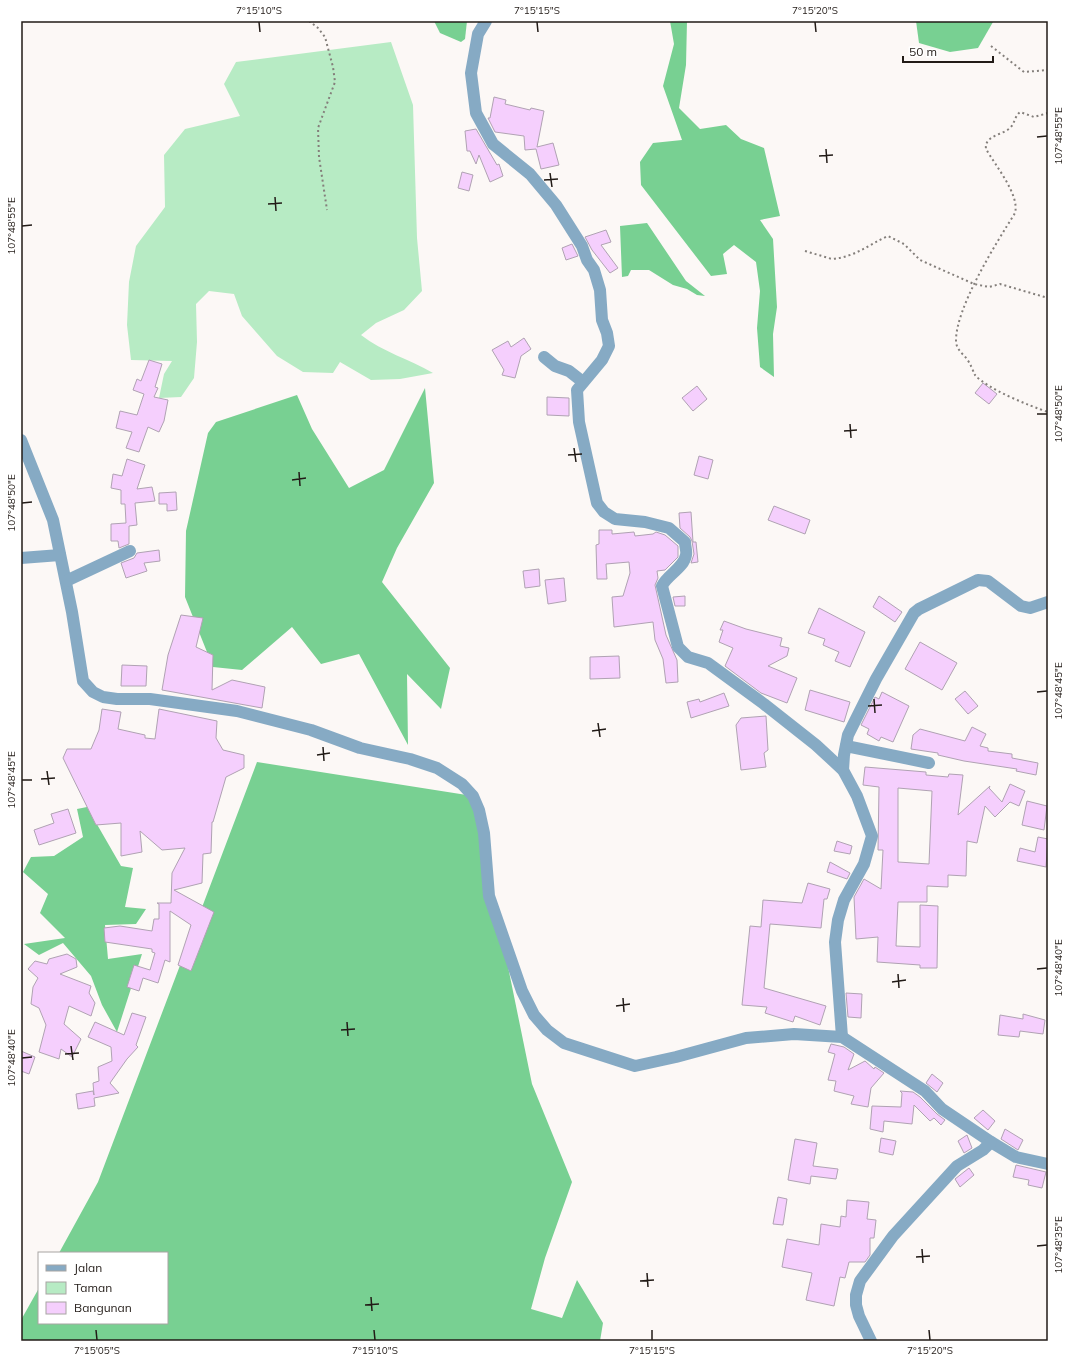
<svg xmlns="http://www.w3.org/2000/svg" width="1069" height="1362" viewBox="0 0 1069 1362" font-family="Mulish,sans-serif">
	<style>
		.green { fill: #b7ebc4 }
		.forest { fill: #78d092 }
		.building { fill: #f5cffd; stroke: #b0a2b3; fill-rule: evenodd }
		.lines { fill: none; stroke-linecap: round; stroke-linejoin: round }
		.path { stroke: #847f7b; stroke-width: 2; stroke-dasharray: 2 3; stroke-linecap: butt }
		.minor { stroke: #86aac4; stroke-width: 12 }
		.ticks { fill: none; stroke: #221b17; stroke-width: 1.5 }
		.neatline { fill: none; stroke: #221b17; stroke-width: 1.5 }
		.ticks-label { font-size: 10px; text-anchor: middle; fill: #221b17 }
	</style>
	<rect width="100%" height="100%" fill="#fcf8f6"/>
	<path class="green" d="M391,42L413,105L417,238L422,291L404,310L376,323L361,335C383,352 409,359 433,373L400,379L371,380L340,362L333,373L303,372L277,356L242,316L234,294L209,291L196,304L197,342L194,378L181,397L159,398L164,374L172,361L131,360L127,325L129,282L136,246L165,207L164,155L185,129L240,116L224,84L236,62Z"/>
	<g class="forest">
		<polygon points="434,21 467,21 465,39 461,42 440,33"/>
		<polygon points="670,21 687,21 686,65 679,108 700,129 726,125 741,139 764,148 780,216 760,220 773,239 777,307 773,334 774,377 760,367 757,328 760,291 756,262 734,245 723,254 727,274 711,276 641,185 640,162 653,143 682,140 663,86 674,44"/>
		<polygon points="916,21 993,21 993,22 978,48 950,52 919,43"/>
		<polygon points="647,223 686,281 705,296 697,295 687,289 673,285 649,270 631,270 628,276 622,277 620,226"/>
		<polygon points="425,388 434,483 397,548 382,582 450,668 441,709 407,674 408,745 359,654 321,664 292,627 242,670 213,667 185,597 186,531 208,433 216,422 297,395 312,429 349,488 384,470"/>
		<polygon points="257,762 473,796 532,1084 572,1182 545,1258 531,1309 562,1318 577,1280 603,1323 600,1341 21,1341 21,1320 39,1288 39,1323 167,1323 167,1253 59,1253 98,1182"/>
		<polygon points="87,807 121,866 133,868 125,907 146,909 136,924 105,925 108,959 142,954 117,1032 102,1005 91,976 63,943 39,955 24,944 65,938 40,913 48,894 23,872 31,857 54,856 83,837 77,809"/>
	</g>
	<g class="building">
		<polygon points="494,97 506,100 505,104 530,110 531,108 544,111 537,147 553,143 559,165 541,169 536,149 525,150 524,136 495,132 488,118 490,118"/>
		<polygon points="476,129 497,165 499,164 503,176 490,182 479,155 476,164 470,151 467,151 465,131"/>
		<polygon points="462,172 473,175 469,191 458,188"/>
		<polygon points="606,230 611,242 601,245 618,268 610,273 592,250 585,237"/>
		<polygon points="572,244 578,256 566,260 562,248"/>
		<polygon points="524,338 531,349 521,356 515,378 502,375 504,370 492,350 508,341 511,347"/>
		<polygon points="149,360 162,364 155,387 158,388 154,397 168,400 164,421 159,432 148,427 139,452 126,448 132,432 116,428 120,411 137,415 144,394 133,390 137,379 141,381"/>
		<polygon points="983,383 997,394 989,404 975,393"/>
		<polygon points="697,386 707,399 693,411 682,398"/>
		<polygon points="547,397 569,398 569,416 547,415"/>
		<polygon points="699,456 713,460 708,479 694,475"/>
		<polygon points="127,459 145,465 137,489 152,487 155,501 135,503 137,525 129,526 129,544 119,548 118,541 111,541 111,524 126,523 125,504 121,504 121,490 111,488 113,474 122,476"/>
		<polygon points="176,492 177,510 167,511 167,504 159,504 159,493"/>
		<polygon points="774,506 810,520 805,534 768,520"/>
		<polygon points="691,512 693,542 696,542 698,562 691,563 694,554 692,541 690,537 680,528 679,513"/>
		<polygon points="599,530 612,530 612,534 634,532 635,536 653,534 656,532 665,535 678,546 678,557 665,570 657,571 658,578 655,585 666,635 677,660 678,682 666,683 663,659 655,640 653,622 614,627 612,597 623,596 630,573 629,562 606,564 607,579 597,579 596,545 599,544"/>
		<polygon points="159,550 160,561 144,563 147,571 126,578 121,563 134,558 137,553"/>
		<polygon points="539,569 540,586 525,588 523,571"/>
		<polygon points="564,578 566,601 548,604 545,580"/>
		<polygon points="685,596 685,606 675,606 673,597"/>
		<polygon points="879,596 902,612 895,622 873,607"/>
		<polygon points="819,608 865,632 850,667 835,661 839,652 823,645 825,639 808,633"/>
		<polygon points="181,615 203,618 196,647 213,655 212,690 232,680 265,687 262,708 162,690 168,655"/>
		<polygon points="724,621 746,629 782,638 780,646 789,648 787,656 768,666 797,678 787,703 761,693 725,666 733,648 719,642 723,630 720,630"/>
		<polygon points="920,642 957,663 942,690 905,669"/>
		<polygon points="619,656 620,678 590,679 590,657"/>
		<polygon points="122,665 147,666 146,686 121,686"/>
		<polygon points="810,690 850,702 844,722 805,710"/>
		<polygon points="965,691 978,706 968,714 955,699"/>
		<polygon points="882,692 909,706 893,742 881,737 879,741 867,734 869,729 861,725 875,697 879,699"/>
		<polygon points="724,693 729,706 691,718 687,702 699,699 700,702"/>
		<polygon points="102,709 121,712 118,729 145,735 145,738 155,739 159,709 217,721 216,738 223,750 244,755 244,768 226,777 213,822 212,822 211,853 203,854 202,883 174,890 214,912 191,971 178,965 191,925 170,911 170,962 165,960 158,983 143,978 139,991 127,987 134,965 150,970 155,953 152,952 152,949 105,942 104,928 120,926 152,931 154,919 159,919 159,904 157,903 171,903 172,873 185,848 162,850 140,831 142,852 121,856 121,823 96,825 63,758 67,749 91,749 99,730"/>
		<polygon points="766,716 768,750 764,753 766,767 741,770 736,725 741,718"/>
		<polygon points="972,727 986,734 980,746 988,748 988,751 1012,754 1012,758 1038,763 1036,775 1016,771 1017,769 964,761 938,755 938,753 911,749 913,735 920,729 965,741"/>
		<path d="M865,767L926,772V775L948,777L949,774L963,775L958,815L990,786L989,788L1002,802L1010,784L1025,791L1019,806L1010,802L995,817L985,806L977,843L967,841L966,876L948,875V887L927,886V902H898L896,946L920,947V905L938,906L937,968H920V965L877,962L878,937L856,939L854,897L864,879L881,889L883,850H878L879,787L863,785ZM898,788L932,791L929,864L898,862Z"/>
		<polygon points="1027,801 1047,806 1044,830 1022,825"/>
		<polygon points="68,809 76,833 39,845 34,830 54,823 51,814"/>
		<polygon points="1038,837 1048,839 1046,867 1017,861 1020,848 1035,852"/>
		<polygon points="837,841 852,846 850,854 834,851"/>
		<polygon points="830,862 850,873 847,879 827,872"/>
		<polygon points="808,883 830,889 827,899 824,899 821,928 770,924 764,988 826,1006 820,1025 795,1016 793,1022 765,1013 767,1007 742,1005 750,926 761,927 763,900 802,903"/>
		<polygon points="67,954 76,959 77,967 60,974 91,986 89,993 95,1003 91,1016 69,1006 64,1024 81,1039 72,1057 61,1049 59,1059 39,1052 46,1025 39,1008 31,1004 33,987 38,978 28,969 35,961 47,964 49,959"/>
		<polygon points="846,993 862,994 861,1018 848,1017"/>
		<polygon points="132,1013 146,1017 136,1045 138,1047 127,1059 110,1083 119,1093 94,1098 95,1106 78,1109 76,1094 93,1091 94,1095 93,1083 99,1081 98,1067 112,1061 111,1047 88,1037 95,1022 124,1035"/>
		<polygon points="1023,1014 1045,1020 1043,1034 1020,1031 1019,1037 998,1035 1000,1015 1023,1019"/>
		<polygon points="831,1044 844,1047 854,1054 848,1070 865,1061 874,1069 875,1067 884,1073 871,1088 868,1107 851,1104 854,1096 834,1091 836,1081 828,1080 835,1054 828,1052"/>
		<polygon points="21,1051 35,1057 29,1074 21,1071"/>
		<polygon points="932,1074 943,1083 937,1092 926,1083"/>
		<polygon points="900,1091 913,1092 920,1097 937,1114 945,1120 941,1125 934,1118 930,1121 914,1105 912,1124 884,1121 883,1132 870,1129 872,1106 901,1107 902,1093"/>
		<polygon points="983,1110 995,1121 988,1130 974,1118"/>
		<polygon points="1005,1129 1023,1140 1018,1150 1001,1139"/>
		<polygon points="967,1135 972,1148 964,1153 958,1141"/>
		<polygon points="881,1138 896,1141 893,1155 879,1152"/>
		<polygon points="795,1139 817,1143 813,1166 838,1169 836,1179 811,1176 810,1184 788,1180"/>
		<polygon points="1016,1165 1046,1172 1042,1188 1028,1185 1029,1180 1013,1177"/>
		<polygon points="969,1168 974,1175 960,1187 955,1179"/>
		<polygon points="778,1197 787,1199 783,1225 773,1224"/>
		<polygon points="847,1200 869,1202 867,1219 876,1220 874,1238 870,1238 870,1255 865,1262 849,1262 845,1278 840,1277 834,1306 806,1300 812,1273 782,1267 787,1239 819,1245 821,1224 840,1227 841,1216 846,1217"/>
	</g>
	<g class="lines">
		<g class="path">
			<polyline points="309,21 318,28 325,37 333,67 335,82 318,128 319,157 327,210"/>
			<polyline points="991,46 1024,72 1048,70"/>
			<path d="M1048,113L1034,117L1020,112C1015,116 1015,122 1011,127C1004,135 984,135 986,149C995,165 1020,195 1015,213C997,242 955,308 956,342C957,350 963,354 967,359C971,365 973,371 975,375C987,389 1030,406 1048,412"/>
			<path d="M805,251L832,259C855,257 868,245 888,236L904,244L920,260L974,284L989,287L1000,284L1048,298"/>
		</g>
		<g class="minor">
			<path d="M486,21L478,34L471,73L476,113L493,144L530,174L556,205L582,246L587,260L594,270L600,290L602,320L607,333L609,346L602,360L577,390L579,422L597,503L604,512L615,519L645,522L669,528L685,542C685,546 687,552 686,555C684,568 667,575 662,586L678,647L688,657L708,663L764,704L816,745L843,770L857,796L872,836L864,864L844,900L838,920L835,942L842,1037"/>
			<polyline points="544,357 555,366 569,371 583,382"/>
			<polyline points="21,440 53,520 72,612 83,681 93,692 103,697 117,699 150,699 237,711 311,730 360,748 410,759 437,768 462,784 473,796 479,810 484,833 489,896 522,991 534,1015 547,1030 564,1043 635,1066 676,1057 746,1038 794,1034 842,1037 925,1091 942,1109 991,1142 1016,1157 1048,1164"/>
			<polyline points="21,558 60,555"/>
			<polyline points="66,581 130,551"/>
			<polyline points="846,746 929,763"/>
			<polyline points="843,770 844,755 848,735 876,679 914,613 919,609 978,580 988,581 1021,606 1030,608 1048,602"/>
			<polyline points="871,1341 859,1316 856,1305 856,1295 860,1281 893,1236 957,1166 983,1150 991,1142"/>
		</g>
	</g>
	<path class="ticks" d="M259,22L260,32M537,22L538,32M815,22L816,32M1037,137L1047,136M826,149L827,163M819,156L833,155M550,173L552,187M544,180L558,179M275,197L276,211M268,204L282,203M22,226L32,225M1037,414H1047M850,424L851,438M844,431L857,430M574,448L576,462M568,455L582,454M299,472L300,486M292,480L306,478M22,503L32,502M1037,692L1047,691M874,699L875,713M868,706L882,705M598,723L600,737M592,731L606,729M323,747L324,761M317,755L330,753M47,771L49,785M41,779L55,778M22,780H32M1037,969L1047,968M898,974L899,988M892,982L906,980M623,998L624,1012M616,1006L630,1004M347,1022L348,1036M341,1030L355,1029M71,1046L73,1060M65,1054L79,1053M22,1058L32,1057M1037,1246L1047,1245M922,1249L923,1263M916,1257L930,1256M647,1273L648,1287M640,1281L654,1280M371,1297L372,1311M365,1305L379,1304M96,1330L97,1340M374,1330L375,1340M652,1330V1340M929,1330L930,1340"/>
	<rect width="1069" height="1362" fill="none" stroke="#ffffff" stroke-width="44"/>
	<rect x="38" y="1252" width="130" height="72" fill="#ffffff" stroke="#a7a4a2"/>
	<rect x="46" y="1265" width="20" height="6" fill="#86aac4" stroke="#a7a4a2"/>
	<text x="74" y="1272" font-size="12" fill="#221b17">Jalan</text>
	<rect x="46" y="1282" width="20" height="12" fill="#b7ebc4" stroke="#a7a4a2"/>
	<text x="74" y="1292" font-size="12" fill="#221b17">Taman</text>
	<rect x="46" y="1302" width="20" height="12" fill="#f5cffd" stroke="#a7a4a2"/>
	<text x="74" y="1312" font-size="12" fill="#221b17">Bangunan</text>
	<path d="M903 56v6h90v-6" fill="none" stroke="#221b17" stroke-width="2"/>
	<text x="909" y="56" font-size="12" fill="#221b17" stroke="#ffffff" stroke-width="3" paint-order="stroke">50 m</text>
	<rect x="22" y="22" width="1025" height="1318" class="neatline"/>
	<g class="ticks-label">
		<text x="259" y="14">7°15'10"S</text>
		<text x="537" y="14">7°15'15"S</text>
		<text x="815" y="14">7°15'20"S</text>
		<text transform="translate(1058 136) rotate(-90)" y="4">107°48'55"E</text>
		<text transform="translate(11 226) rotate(-90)" y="4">107°48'55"E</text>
		<text transform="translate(1058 414) rotate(-90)" y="4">107°48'50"E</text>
		<text transform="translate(11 503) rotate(-90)" y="4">107°48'50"E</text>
		<text transform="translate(1058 691) rotate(-90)" y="4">107°48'45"E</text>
		<text transform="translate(11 780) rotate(-90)" y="4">107°48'45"E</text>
		<text transform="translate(1058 968) rotate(-90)" y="4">107°48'40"E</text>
		<text transform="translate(11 1058) rotate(-90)" y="4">107°48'40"E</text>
		<text transform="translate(1058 1245) rotate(-90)" y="4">107°48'35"E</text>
		<text x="97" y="1354">7°15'05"S</text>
		<text x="375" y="1354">7°15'10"S</text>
		<text x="652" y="1354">7°15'15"S</text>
		<text x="930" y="1354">7°15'20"S</text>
	</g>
</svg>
